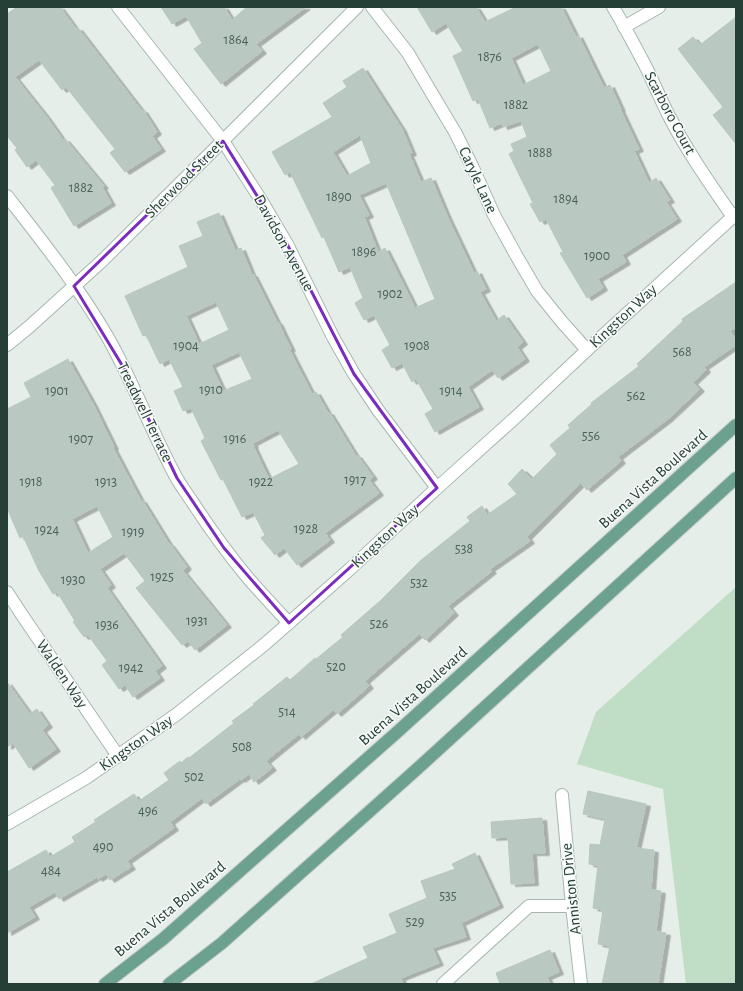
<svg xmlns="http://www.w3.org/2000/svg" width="743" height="991" viewBox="0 0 743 991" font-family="'Alegreya Sans',sans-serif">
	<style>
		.green { fill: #c0ddc6 }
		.building { fill: #bac8c2; stroke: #b8c7c0; fill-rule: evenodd; filter: url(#shadow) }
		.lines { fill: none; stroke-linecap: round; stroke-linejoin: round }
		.minor-casing { stroke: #a8b6b0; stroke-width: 14 }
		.major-casing { stroke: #c2c9c7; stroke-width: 14 }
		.minor { stroke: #fff; stroke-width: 12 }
		.major { stroke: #6ca190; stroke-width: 12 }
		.marked { fill: none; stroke: #7b2cbf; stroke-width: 3; stroke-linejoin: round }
		.labels { text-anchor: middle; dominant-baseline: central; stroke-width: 3; stroke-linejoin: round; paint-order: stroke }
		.number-label { font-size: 14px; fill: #4a6159 }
		.street-label { font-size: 16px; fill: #253f36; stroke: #f6faf8 }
	</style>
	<defs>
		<filter id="shadow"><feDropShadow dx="4.5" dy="2.5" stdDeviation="0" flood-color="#0004"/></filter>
	</defs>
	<rect width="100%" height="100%" fill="#e5eee9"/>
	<polygon class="green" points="736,587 736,984 686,984 663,789 577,764 596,712"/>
	<g class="building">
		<polygon points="17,7 60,7 76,29 78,28 142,111 143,110 157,132 152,136 161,149 125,172 110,153 115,149 66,87 62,90 39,60 15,77 46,116 63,140 65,139 104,186 102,187 111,203 74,226 51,188 55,185 36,160 27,167 15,150 17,148 7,136 7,14"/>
		<polygon points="161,7 224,7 232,20 247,7 306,7 256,44 262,51 221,84 194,49 202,43 186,16 172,24"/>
		<path d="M417,7H476L485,22L516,7H561L576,37L578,35L604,88L610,85L621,109H620L639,149L634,151L649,183L656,178L670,200L666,202L677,219L622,255L626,262L598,279L603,288L587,298L560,253L563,252L546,219L540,222L530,204L533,203L509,154L514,151L511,144L527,137L521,121L503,127L502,123L490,128L478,99L473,101L453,56L463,51L446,23L432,32ZM538,44L551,71L523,85L511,58Z"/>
		<polygon points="736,17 736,144 713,115 723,107 678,49 693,37 700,45"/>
		<path d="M363,68L402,129L412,153L409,154L421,182L431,178L447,216L474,273L477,271L486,289L480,292L496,321L504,315L523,342L517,347L525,359L498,378L492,370L468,387L479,407L435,432L425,414L433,409L416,379L412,382L402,363L392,368L382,350L390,345L374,315L364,320L355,303L363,298L350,267L339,272L324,237L322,238L290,172L285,175L272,152L332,117L323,103L347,87L343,81ZM360,135L371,163L347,176L333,152ZM386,183L435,299L415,308L385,248L378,252L364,217L369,215L359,195Z"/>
		<path d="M219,213L235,250L241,248L252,275L253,274L277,322H278L291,349H289L312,394L316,392L328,413L329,412L356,456L357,455L373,477L369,480L379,493L325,533L330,540L297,565L284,548L275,555L261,538L265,535L253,512L242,517L223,479L221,480L201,441L205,438L191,408L183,411L174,391L183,387L169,359L160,364L146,335L143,336L125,296L188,267L179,246L203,236L197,222ZM216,302L229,330L199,344L186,316ZM239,352L252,379L223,391L211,365ZM278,430L299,464L269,479L253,446H254L253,443Z"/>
		<polygon points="736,282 736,327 730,331 736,340 736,345 704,367 706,370 693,382 700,389 668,419 618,457 621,461 587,490 581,483 527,537 530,541 490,569 492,571 448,606 454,613 425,640 419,634 365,681 369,686 337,714 333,710 301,737 299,734 266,761 272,768 254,782 249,774 241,780 240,779 206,804 202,798 170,822 174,828 127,861 131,867 110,880 106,874 98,879 97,877 59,899 55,892 29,907 35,917 7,933 7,872 46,850 50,857 75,842 72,837 94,823 96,821 94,820 134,794 139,801 169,780 164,773 180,761 181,763 188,757 189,758 234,723 232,721 254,705 253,704 287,677 290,680 315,658 316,659 343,637 341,635 380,601 420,561 470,521 467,517 482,506 487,515 517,494 508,484 522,469 532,479 557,454 550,445 570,428 568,425 592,404 591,403 639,366 637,364 683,321 682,319"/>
		<path d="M68,359L93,404L114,447L113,448L141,501L142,500L169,544H170L187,567L183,571L227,625L195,650L188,641L182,645L136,588L145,581L124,553L100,569L111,585L107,588L162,666L155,671L160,678L133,697L125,685L119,689L102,665L107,661L88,635L84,637L73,622L75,621L57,592L53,594L39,571L23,536L20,538L7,508V409L31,397L24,383ZM97,506L113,537L88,553L72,519Z"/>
		<polygon points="7,682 30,714 37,709 48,725 42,730 56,749 29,768 13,743 7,747"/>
		<polygon points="588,791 646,804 636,848 654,850 651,890 661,891 656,931 666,933 658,984 602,984 610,946 598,944 603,910 593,908 598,865 589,864 590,844 600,845 605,819 583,814"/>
		<polygon points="542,818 545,853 532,853 534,883 511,884 508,837 492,838 491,822"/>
		<polygon points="475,853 499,905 461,923 466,937 432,948 439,963 401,978 403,984 311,984 368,958 363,947 397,933 389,914 427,898 421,881 455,869 452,864"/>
		<polygon points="550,950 559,972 547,977 550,984 500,984 496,973"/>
	</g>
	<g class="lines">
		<defs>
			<g id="minor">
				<polyline points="118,7 223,141 261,200 287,244 333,337 354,374 378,410 437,488"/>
				<polyline points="372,7 408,53 434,97 455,132 473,168 494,215 516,255 537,291 562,322 587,350"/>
				<path d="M613,7C625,27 636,48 647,69C654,84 661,100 669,116C687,151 710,184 733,217"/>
				<polyline points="624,27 659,7"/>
				<path d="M7,196C42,241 78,286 107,336C133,381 151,431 176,477C181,486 187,494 193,503C210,529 228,554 248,578C261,593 275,608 289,623"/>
				<polyline points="7,345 29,327 103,260 357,7"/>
				<polyline points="7,592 22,615 118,756"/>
				<polyline points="562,795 572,906 581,984"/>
				<polyline points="7,824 86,778 129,748 177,714 265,644 350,569 437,488 517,416 587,350 736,214"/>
				<polyline points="443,984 529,906 572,906"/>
			</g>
			<g id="major">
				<polyline points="105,984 163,939 395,734 736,425"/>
				<polyline points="169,984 222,943 417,769 736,478"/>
			</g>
		</defs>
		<use href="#minor" class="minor-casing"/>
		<use href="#major" class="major-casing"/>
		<use href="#minor" class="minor"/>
		<use href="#major" class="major"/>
	</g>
	<path class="marked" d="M223,141L287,244L354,374L437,488L289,623L224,548L177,478L125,370L74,286Z"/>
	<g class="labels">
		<g class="number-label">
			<text x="236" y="40">1864</text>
			<text x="490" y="57">1876</text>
			<text x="516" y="105">1882</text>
			<text x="540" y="153">1888</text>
			<text x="81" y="188">1882</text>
			<text x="339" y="197">1890</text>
			<text x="566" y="199">1894</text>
			<text x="364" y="252">1896</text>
			<text x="597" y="256">1900</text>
			<text x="390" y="294">1902</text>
			<text x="186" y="346">1904</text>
			<text x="417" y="346">1908</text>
			<text x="682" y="352">568</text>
			<text x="211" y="390">1910</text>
			<text x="57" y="391">1901</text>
			<text x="451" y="391">1914</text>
			<text x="636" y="396">562</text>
			<text x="591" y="436">556</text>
			<text x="81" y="439">1907</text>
			<text x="235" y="439">1916</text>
			<text x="355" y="480">1917</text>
			<text x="31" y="482">1918</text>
			<text x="106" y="482">1913</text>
			<text x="261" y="482">1922</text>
			<text x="306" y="529">1928</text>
			<text x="47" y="530">1924</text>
			<text x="133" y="532">1919</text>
			<text x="464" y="549">538</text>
			<text x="162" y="577">1925</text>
			<text x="73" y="580">1930</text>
			<text x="419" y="583">532</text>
			<text x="197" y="621">1931</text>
			<text x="379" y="624">526</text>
			<text x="107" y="625">1936</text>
			<text x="336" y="667">520</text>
			<text x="131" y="668">1942</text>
			<text x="287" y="712">514</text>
			<text x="242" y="747">508</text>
			<text x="194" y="777">502</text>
			<text x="148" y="811">496</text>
			<text x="103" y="847">490</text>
			<text x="51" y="871">484</text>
			<text x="448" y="896">535</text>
			<text x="415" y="922">529</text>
		</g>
		<g class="street-label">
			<text transform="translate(670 113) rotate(62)">Scarboro Court</text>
			<text transform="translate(184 179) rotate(-45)">Sherwood Street</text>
			<text transform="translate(478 180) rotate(65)">Caryle Lane</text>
			<text transform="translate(284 243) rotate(61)">Davidson Avenue</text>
			<text transform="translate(623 316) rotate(-43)">Kingston Way</text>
			<text transform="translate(145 412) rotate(64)">Treadwell Terrace</text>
			<text transform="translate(653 479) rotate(-42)">Buena Vista Boulevard</text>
			<text transform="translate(385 536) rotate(-43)">Kingston Way</text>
			<text transform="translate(62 674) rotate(56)">Walden Way</text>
			<text transform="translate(413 696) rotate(-42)">Buena Vista Boulevard</text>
			<text transform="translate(136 743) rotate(-35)">Kingston Way</text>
			<text transform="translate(571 889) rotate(-96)">Anniston Drive</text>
			<text transform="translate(170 909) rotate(-40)">Buena Vista Boulevard</text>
		</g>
	</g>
	<rect width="743" height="991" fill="none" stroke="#253f36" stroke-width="16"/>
</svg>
